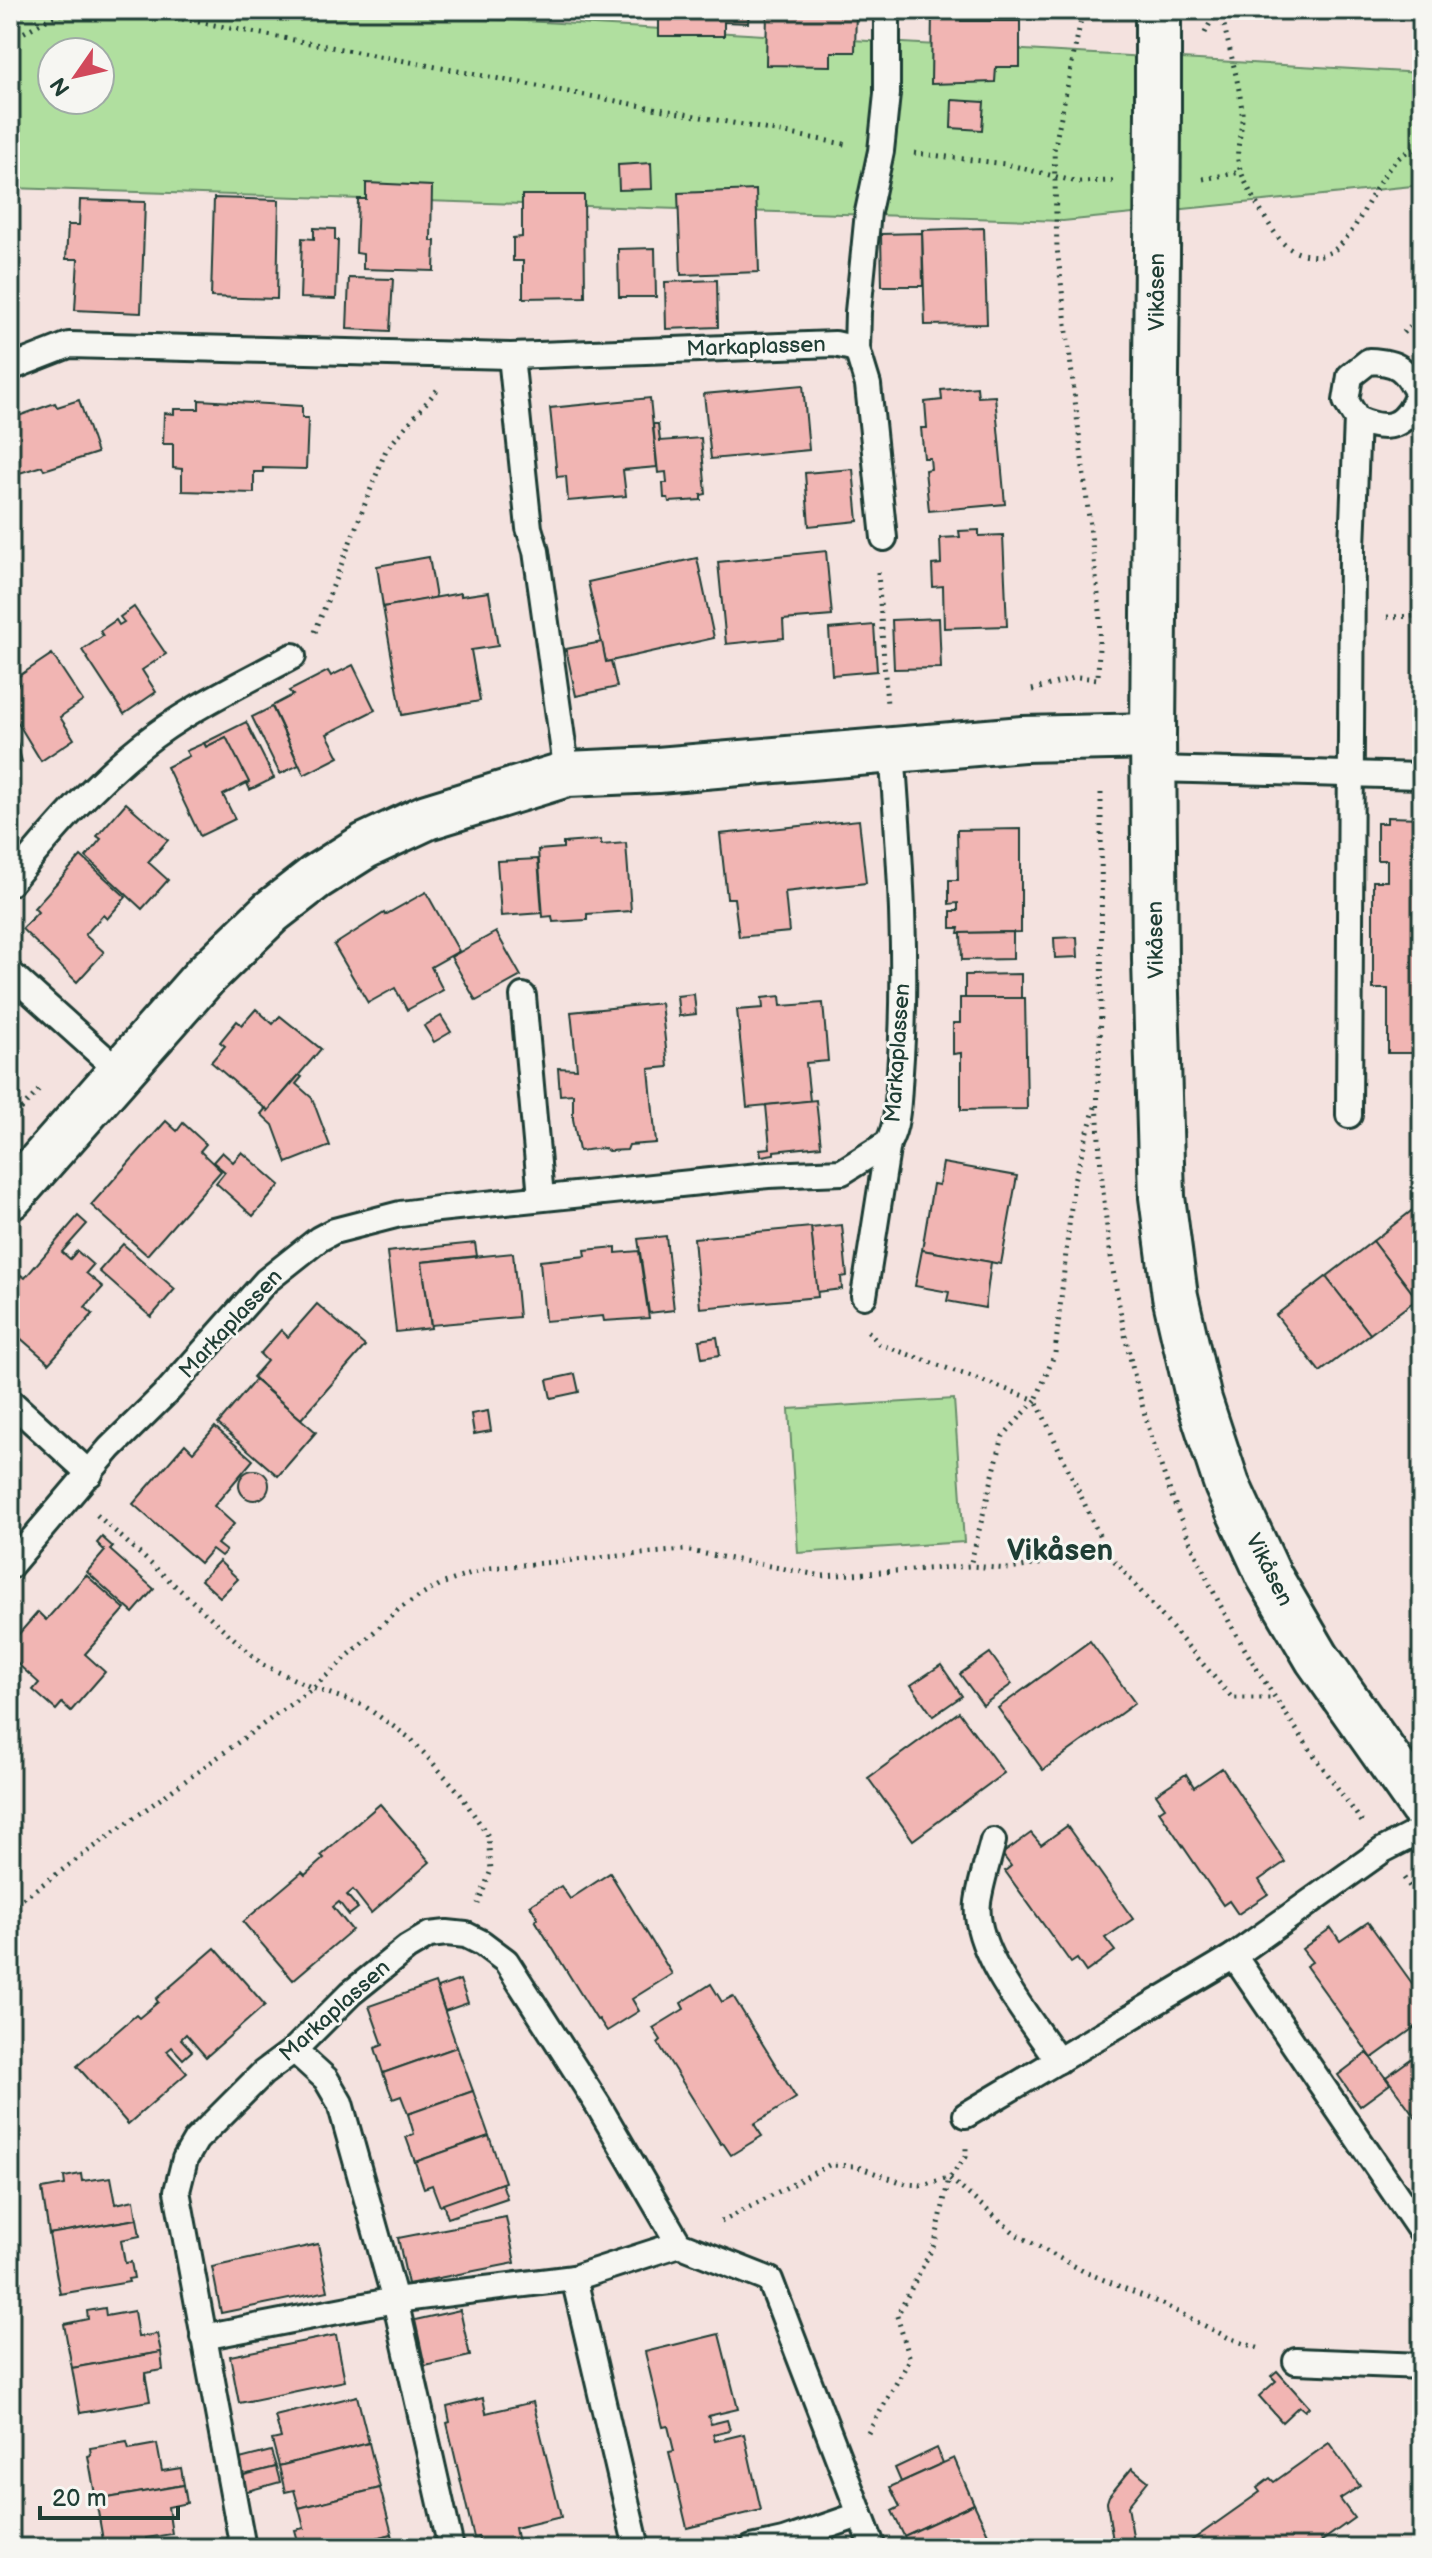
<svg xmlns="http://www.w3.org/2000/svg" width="1432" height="2558" viewBox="0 0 1432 2558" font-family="'Balsamiq Sans',sans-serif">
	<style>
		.green { fill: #b0df9f; stroke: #688e6a; stroke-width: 2; fill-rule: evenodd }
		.building { fill: #f1b5b3; stroke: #1f3d34; stroke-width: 2 }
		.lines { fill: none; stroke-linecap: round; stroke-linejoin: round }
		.service-casing { stroke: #1f3d34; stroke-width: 30 }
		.tertiary-casing { stroke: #1f3d34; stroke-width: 50 }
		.path { stroke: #1f3d34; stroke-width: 5; stroke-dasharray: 2 6; stroke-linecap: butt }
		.service { stroke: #f6f6f2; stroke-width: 24 }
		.tertiary { stroke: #f6f6f2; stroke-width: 44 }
		.tertiary-bridge-casing { stroke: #1f3d34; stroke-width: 50; stroke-linecap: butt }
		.tertiary-bridge { stroke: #f6f6f2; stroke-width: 44 }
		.labels { text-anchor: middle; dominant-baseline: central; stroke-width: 6; stroke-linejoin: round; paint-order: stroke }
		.street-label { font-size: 22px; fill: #1f3d34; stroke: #f6f6f2 }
		.district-label { font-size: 30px; font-weight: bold; fill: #1f3d34; stroke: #f6f6f2 }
	</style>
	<rect width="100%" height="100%" fill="#f4e2df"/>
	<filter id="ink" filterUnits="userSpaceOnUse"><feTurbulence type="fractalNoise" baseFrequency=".0125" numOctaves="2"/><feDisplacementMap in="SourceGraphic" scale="16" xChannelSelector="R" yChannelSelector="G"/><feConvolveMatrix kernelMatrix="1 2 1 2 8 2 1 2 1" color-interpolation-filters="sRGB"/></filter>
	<g filter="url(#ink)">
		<g class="green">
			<path d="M10,10H334L1422,73V185L1063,221L10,188ZM52,52H100V100H52Z"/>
			<polygon points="954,1399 964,1542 798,1553 789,1409"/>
		</g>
		<g class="building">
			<polygon points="659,10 749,10 748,23 724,22 724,36 659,36"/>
			<polygon points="767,10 856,10 855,52 831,52 831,66 766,65"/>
			<polygon points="932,10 960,10 961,21 1020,21 1020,67 996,67 995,82 931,84"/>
			<polygon points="952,100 984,102 982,130 951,128"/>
			<polygon points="651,163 652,189 619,190 618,165"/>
			<polygon points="366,183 432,186 431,241 435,241 434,271 363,269 363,254 356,253 358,199 366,199"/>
			<polygon points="756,190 759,272 681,275 678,193"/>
			<polygon points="522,195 584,195 585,297 523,298 523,261 513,261 513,238 522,237"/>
			<polygon points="214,198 279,200 277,299 211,297"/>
			<polygon points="80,200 145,202 141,313 75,310 78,259 66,259 68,225 79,225"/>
			<polygon points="314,228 335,229 335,240 338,240 336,299 300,298 302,238 314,239"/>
			<polygon points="984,228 987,324 925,325 922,230"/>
			<polygon points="922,233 923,286 882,286 881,234"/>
			<polygon points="655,248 656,297 619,297 618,249"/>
			<polygon points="349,278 393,279 390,331 347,329"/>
			<polygon points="717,280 718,327 666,329 665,282"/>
			<polygon points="803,385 809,450 711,459 704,394"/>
			<polygon points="977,387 978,397 995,396 1005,504 929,511 925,470 931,469 930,458 924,458 921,428 927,428 925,402 942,400 941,390"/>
			<polygon points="650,398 657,467 623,470 626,496 568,501 566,476 557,477 550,408"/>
			<polygon points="79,400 97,453 44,470 42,466 10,476 10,419 55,403 57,407"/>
			<polygon points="199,400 302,406 302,418 308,418 306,469 263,468 263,472 254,472 254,493 182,491 182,469 173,468 173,444 163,444 164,413 174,414 174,409 199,409"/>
			<polygon points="653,424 658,424 660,441 701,438 706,494 701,495 701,500 669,502 668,498 664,498 663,483 667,483 666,472 658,473"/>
			<polygon points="853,469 858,521 809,526 805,473"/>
			<polygon points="979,530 979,536 1003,535 1007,626 944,628 943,586 933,587 932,565 941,564 940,538 960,537 959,531"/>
			<polygon points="826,551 832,616 783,620 784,638 726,644 718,562"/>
			<polygon points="429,557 436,598 383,607 377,566"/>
			<polygon points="697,558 714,638 606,662 588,582"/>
			<polygon points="489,592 498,646 471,650 480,701 402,715 383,607 461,593 461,596"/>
			<polygon points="134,607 166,654 142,670 156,692 124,714 82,650 103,636 100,631 116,620 119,625 124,622 120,617"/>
			<polygon points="939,618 941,668 894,669 892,620"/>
			<polygon points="874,625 877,671 832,675 829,629"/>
			<polygon points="602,642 606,662 611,661 617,687 576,696 566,649"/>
			<polygon points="52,654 83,701 60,717 74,739 41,761 10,710 10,690 19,684 16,678"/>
			<polygon points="353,665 375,710 327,734 339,757 304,775 272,706 293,695 289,691 328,671 331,676"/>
			<polygon points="272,707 299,765 280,774 252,717"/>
			<polygon points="12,722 22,762 10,764 10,723"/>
			<polygon points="246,722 274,778 250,790 226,737 206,747 204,743"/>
			<polygon points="226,737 249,782 223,795 235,819 200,836 167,767 189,756 186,751 204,743 206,747"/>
			<polygon points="126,803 168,840 148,862 168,880 142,909 86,857 101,839 97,836"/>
			<polygon points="1387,817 1422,818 1422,1053 1388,1053 1388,989 1373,989 1373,881 1387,881 1387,860 1377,860 1377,823 1387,823"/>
			<polygon points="859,820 866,883 785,892 789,932 739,937 734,898 727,898 720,834"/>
			<polygon points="1021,829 1021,932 958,933 959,928 951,928 951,911 958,911 958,903 949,904 949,880 958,880 957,830"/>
			<polygon points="601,840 601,845 626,843 631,911 587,914 587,920 553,922 552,916 543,917 538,850 563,848 563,843"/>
			<polygon points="81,856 126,897 107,919 103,915 85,935 104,952 77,982 22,929 38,912 34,908"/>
			<polygon points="538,859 542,913 501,916 497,861"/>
			<polygon points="426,892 459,951 431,967 443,990 407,1010 395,988 368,1003 334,945 384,913 385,915"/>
			<polygon points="496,932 521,976 476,1001 451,957"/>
			<polygon points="1013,932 1013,959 962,960 961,933"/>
			<polygon points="1077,937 1078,957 1055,958 1054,938"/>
			<polygon points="1021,974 1021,998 965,998 965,975"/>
			<polygon points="694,994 696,1014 679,1016 677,996"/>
			<polygon points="780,996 781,1006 823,1003 828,1061 806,1063 810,1101 747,1107 737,1010 763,1008 762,998"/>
			<polygon points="960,998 1025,998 1027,1109 961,1110 961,1053 953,1054 953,1023 960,1023"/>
			<polygon points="661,1003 668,1067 649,1069 656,1143 629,1145 627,1150 608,1151 604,1148 579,1151 573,1119 573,1094 560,1095 558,1068 577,1069 571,1012"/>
			<polygon points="256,1009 273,1024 280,1016 321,1049 268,1111 211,1062 225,1046 220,1042 237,1021 242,1025"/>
			<polygon points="441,1016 451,1032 434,1042 424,1026"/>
			<polygon points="299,1075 302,1077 296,1084 312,1098 330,1146 287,1163 273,1125 261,1114 266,1108 268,1111"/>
			<polygon points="816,1100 821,1146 774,1151 774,1154 761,1156 760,1149 770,1148 766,1105"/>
			<polygon points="166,1121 177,1131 183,1123 206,1144 200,1151 221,1171 147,1255 91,1205"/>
			<polygon points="222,1152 233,1162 242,1152 280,1185 253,1216 216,1183 225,1172 213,1162"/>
			<polygon points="943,1163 1017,1176 1001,1264 922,1250 933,1184 939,1185"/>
			<polygon points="1419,1205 1422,1209 1422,1295 1417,1299 1373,1241"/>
			<polygon points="78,1216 87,1224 62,1252 70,1259 77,1251 93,1265 86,1273 103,1287 85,1307 93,1314 49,1363 10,1329 10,1287 21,1275 25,1278"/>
			<polygon points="842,1225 847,1276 841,1277 842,1289 817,1292 811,1228"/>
			<polygon points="811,1227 818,1297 700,1308 694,1238"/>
			<polygon points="666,1236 674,1310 649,1313 638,1239"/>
			<polygon points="1373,1241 1417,1299 1370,1334 1326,1277"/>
			<polygon points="475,1243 477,1256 422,1262 431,1328 396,1332 387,1252"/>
			<polygon points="123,1244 175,1289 151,1317 99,1271"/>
			<polygon points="616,1247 616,1253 639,1251 649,1318 604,1321 603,1316 545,1321 540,1261 586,1256 585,1250"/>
			<polygon points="922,1250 991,1262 985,1308 947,1301 949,1292 915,1286"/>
			<polygon points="513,1253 519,1317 431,1325 422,1262"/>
			<polygon points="1326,1277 1370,1334 1320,1372 1276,1315"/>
			<polygon points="317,1304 365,1346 301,1419 253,1377 267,1361 260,1354 281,1330 288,1337"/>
			<polygon points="717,1337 720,1355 702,1358 699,1340"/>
			<polygon points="575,1374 579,1392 551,1398 547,1380"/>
			<polygon points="255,1380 316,1432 278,1476 218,1424"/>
			<polygon points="488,1411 491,1431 474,1434 471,1414"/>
			<polygon points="215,1427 253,1460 214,1506 234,1524 217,1544 226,1551 221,1556 212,1549 200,1563 133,1504 185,1444 193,1452"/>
			<circle cx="254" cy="1485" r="15"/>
			<polygon points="102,1537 113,1547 110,1550 154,1589 133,1613 87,1572 105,1551 97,1543"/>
			<polygon points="219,1561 238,1579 220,1597 201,1580"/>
			<polygon points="86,1575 125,1609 85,1654 105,1672 71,1711 62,1703 56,1710 33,1690 39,1683 10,1657 10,1644 38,1612 46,1620"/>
			<polygon points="1090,1641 1135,1703 1043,1770 998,1708"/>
			<polygon points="990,1653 1012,1684 983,1705 960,1674"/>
			<polygon points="941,1665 962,1696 933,1716 911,1685"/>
			<polygon points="959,1712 1004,1773 913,1840 868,1778"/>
			<polygon points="1222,1768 1285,1862 1259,1880 1268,1894 1238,1914 1229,1901 1223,1905 1159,1811 1165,1807 1156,1794 1186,1774 1194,1787"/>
			<polygon points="380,1804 430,1862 371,1913 353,1890 347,1895 358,1908 349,1915 339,1902 333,1907 352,1930 293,1980 243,1922 302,1872 305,1875 324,1858 321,1855"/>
			<polygon points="1067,1826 1133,1919 1105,1938 1115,1951 1086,1972 1077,1959 1071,1963 1005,1871 1011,1866 1002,1854 1031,1833 1041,1845"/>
			<polygon points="610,1873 672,1974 632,1999 639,2011 607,2031 599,2019 597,2020 535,1920 538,1918 530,1905 561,1886 570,1899"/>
			<polygon points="1368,1922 1422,1997 1422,2022 1372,2058 1306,1966 1312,1962 1302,1949 1331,1928 1340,1941"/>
			<polygon points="215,1948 265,2005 206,2057 186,2034 181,2039 192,2051 183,2059 172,2047 167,2051 187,2073 128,2124 77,2066 136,2015 139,2018 158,2002 156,1999"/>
			<polygon points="460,1980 468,2003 445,2011 437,1988"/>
			<polygon points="435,1983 457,2047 383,2073 375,2048 383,2045 369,2006"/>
			<polygon points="711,1984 722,2002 733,1996 796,2098 754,2124 762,2136 731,2155 723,2143 721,2144 658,2043 661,2040 653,2028 684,2009 681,2003"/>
			<polygon points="457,2047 473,2091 408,2114 401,2096 393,2099 383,2073"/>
			<polygon points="1422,2051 1422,2126 1386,2077"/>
			<polygon points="1367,2053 1390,2084 1360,2106 1338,2075"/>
			<polygon points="473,2091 489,2136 415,2162 406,2137 414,2134 408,2114"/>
			<polygon points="489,2136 505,2182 440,2206 432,2185 424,2188 415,2162"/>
			<polygon points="81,2174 82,2181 111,2177 116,2204 134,2200 137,2219 49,2234 42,2189 65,2185 64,2177"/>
			<polygon points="502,2183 507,2198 448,2218 443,2204"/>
			<polygon points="506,2217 515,2263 408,2284 398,2238"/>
			<polygon points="137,2219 140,2236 121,2240 125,2263 131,2262 134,2278 128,2279 129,2282 60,2294 49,2234"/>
			<polygon points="318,2244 328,2291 221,2313 212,2267"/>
			<polygon points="105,2308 106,2316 134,2311 138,2337 157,2334 161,2352 72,2368 64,2324 88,2319 87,2311"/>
			<polygon points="460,2310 470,2356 425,2366 415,2320"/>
			<polygon points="719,2334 738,2409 708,2416 711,2424 727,2420 730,2430 713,2434 715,2441 744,2434 761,2510 687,2528 669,2452 674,2451 668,2426 663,2427 645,2352"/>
			<polygon points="336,2335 345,2381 239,2403 230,2356"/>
			<polygon points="161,2352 163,2370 145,2373 150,2401 80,2413 72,2368"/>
			<polygon points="1277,2371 1309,2407 1305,2411 1299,2406 1282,2422 1259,2396 1276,2381 1271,2376"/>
			<polygon points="357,2396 369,2443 279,2466 272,2440 281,2438 275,2416"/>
			<polygon points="483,2398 486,2413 533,2402 561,2517 515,2528 518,2543 497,2548 481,2548 478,2537 474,2538 447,2423 450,2422 447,2407"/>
			<polygon points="127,2442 129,2449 157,2444 162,2471 181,2468 184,2485 96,2500 88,2456 91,2455 90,2448"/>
			<polygon points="369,2443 380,2488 299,2508 294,2490 285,2492 279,2466"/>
			<polygon points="1329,2443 1360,2486 1340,2499 1354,2518 1312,2548 1181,2548 1260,2492 1257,2488 1270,2478 1274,2482"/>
			<polygon points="937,2448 943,2463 901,2482 895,2468"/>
			<polygon points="271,2451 276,2467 240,2476 236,2460"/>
			<polygon points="954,2458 974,2504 904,2536 892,2511 900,2507 890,2487"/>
			<polygon points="276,2467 280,2482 244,2492 240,2476"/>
			<polygon points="1132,2468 1148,2481 1128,2506 1135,2548 1114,2548 1107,2502 1109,2496"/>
			<polygon points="184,2485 187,2503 168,2507 172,2534 146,2538 146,2545 128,2548 128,2542 104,2546 96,2500"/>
			<polygon points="380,2488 392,2534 338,2548 300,2548 295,2530 304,2528 299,2508"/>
			<polygon points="974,2504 994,2546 909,2548 904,2536"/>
			<polygon points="392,2534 396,2548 338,2548"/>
		</g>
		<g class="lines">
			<defs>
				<g id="service">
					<polyline points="857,349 858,312 868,212 881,151 887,94 887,10"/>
					<polyline points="511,356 529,528 536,551 567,774"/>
					<polyline points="10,368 69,345 511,356 835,344 857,349 868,385 884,538"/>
					<polyline points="1154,769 1422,776"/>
					<path d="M10,883C49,835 92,785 141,746C187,709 242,684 293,656"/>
					<polyline points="10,973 120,1072"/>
					<polyline points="523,996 541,1197"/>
					<path d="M1349,1115L1352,547L1357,419L1346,401L1350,376L1369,361C1398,362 1405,368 1418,394C1406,427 1388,433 1357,419"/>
					<polyline points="864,1296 888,1143"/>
					<polyline points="10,1401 90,1474"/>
					<path d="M10,1566L110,1448L169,1390L266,1281L319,1239L334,1231L400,1214L438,1209L768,1175L842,1172L888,1143C899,1124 898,1094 900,1072C908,964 900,857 892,750"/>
					<polyline points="1422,1830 1383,1850 1234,1956 1422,2233"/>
					<path d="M993,1841C988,1861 981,1881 978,1902C972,1951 1032,2021 1058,2061"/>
					<polyline points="294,2050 326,2079 340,2103 395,2300 451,2548"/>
					<polyline points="966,2115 1234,1956"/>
					<polyline points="574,2278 637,2548"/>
					<polyline points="203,2337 395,2300 574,2278 679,2244"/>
					<polyline points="1296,2361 1422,2366"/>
					<polyline points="243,2548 177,2191 185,2159 196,2140 263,2073 294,2050 351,1993 407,1948 429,1935 447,1933 466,1935 482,1943 506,1961 598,2105 679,2244 770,2280 873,2548"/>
					<polyline points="752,2548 784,2541 859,2515"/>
				</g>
				<g id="tertiary">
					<polyline points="1158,10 1158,112"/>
					<polyline points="1157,252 1153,736 1155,960 1162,1197 1175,1296 1199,1400 1227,1485 1269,1576 1317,1658 1422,1807"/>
					<polyline points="10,1197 205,976 271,912 316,877 365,846 427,817 567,774 658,770 1023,739 1153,736"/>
				</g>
			</defs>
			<use href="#service" class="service-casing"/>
			<use href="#tertiary" class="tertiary-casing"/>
			<g class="path">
				<polyline points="135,10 849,145"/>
				<path d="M1221,10C1227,44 1239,78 1242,112C1243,128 1236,147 1238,161C1240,178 1270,229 1282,242C1290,250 1298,254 1309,255C1363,265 1369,153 1422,147"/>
				<polyline points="1205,33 1211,21 1220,13"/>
				<polyline points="10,40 50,18 76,10"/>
				<polyline points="914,153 1006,164 1077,182 1113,181"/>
				<polyline points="1203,179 1241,172"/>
				<polyline points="1403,333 1422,314"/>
				<polyline points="878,572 887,705"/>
				<polyline points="1387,617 1422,616"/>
				<polyline points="315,632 386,450 437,390"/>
				<polyline points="1032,690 1077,677 1098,679 1100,611 1057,248 1054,150 1083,10"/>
				<path d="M1101,793C1101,864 1102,934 1101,1005C1101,1043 1096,1082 1098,1120C1106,1295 1146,1471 1231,1625C1270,1695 1316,1758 1362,1822"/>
				<polyline points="1095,1107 1074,1180 1055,1353 1036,1400 1107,1552 1232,1698 1273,1698"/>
				<polyline points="10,1121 40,1089"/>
				<polyline points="868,1331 879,1344 1036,1400 1003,1436 970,1566"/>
				<polyline points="97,1515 263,1665 313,1688 363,1705 411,1739 459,1792 488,1836 491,1870 478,1904"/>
				<polyline points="1404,1878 1422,1904"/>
				<polyline points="10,1908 313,1688 400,1608 441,1584 489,1568 684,1550 823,1576 970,1566 1010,1569 1107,1552"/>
				<polyline points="721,2222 829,2165 855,2166 906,2184 921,2185 949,2178 966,2157 966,2148"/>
				<polyline points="868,2433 910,2359 897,2316 935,2243 949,2178 1017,2235 1085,2272 1162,2304 1229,2338 1263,2350"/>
				<polyline points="10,2529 14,2548"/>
			</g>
			<use href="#service" class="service"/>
			<use href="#tertiary" class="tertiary"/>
			<defs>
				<polyline id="tertiary-bridge" points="1157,252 1158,112"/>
			</defs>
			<use href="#tertiary-bridge" class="tertiary-bridge-casing"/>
			<use href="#tertiary-bridge" class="tertiary-bridge"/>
		</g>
	</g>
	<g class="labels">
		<g class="street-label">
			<text transform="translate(1157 292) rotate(-90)">Vikåsen</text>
			<text transform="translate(756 347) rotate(-2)">Markaplassen</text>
			<text transform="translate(1156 940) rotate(-91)">Vikåsen</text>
			<text transform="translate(898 1053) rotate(-86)">Markaplassen</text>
			<text transform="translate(231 1324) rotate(-47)">Markaplassen</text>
			<text transform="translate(1269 1570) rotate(63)">Vikåsen</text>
			<text transform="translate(335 2011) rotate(-42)">Markaplassen</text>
		</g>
		<g class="district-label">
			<text x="1060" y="1551">Vikåsen</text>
		</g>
	</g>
	<rect width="1432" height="2558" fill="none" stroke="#f6f6f2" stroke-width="40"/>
	<rect x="20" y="20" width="1392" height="2518" fill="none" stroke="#1f3d34" stroke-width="3" filter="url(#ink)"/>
	<g transform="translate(76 76) rotate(236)"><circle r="38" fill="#f6f6f2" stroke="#a0aca6" stroke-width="2"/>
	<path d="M0-6L14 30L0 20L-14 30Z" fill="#d1495b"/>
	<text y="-12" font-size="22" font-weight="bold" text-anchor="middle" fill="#1f3d34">N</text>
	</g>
	<path d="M40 2506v12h138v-12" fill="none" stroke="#1f3d34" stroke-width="4"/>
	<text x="52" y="2506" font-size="24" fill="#1f3d34" stroke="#f6f6f2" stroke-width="6" paint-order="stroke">20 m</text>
</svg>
